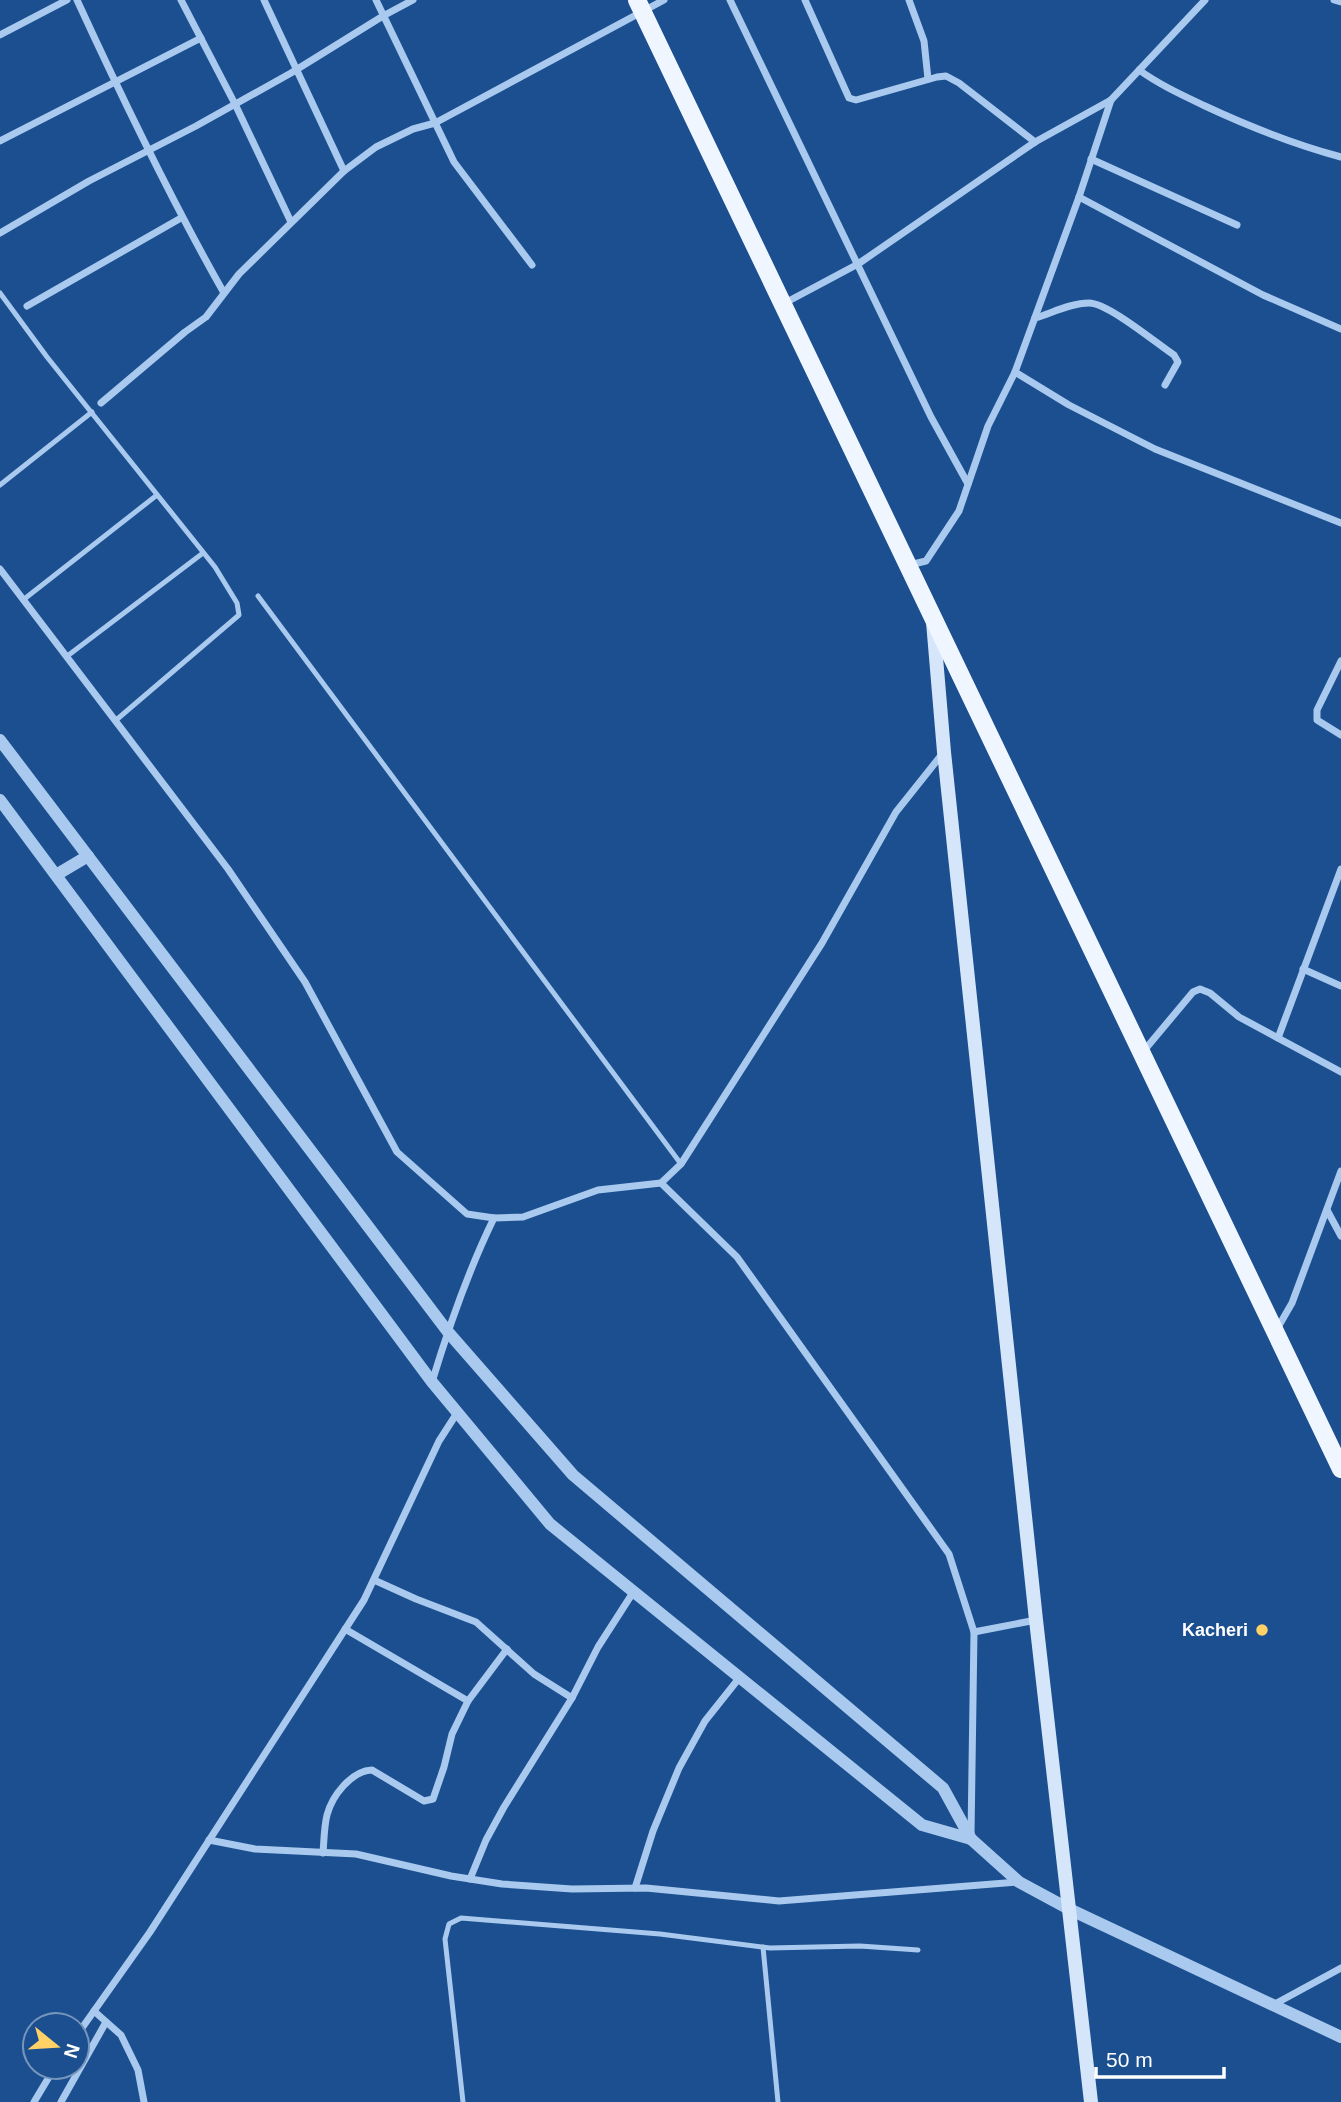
<svg xmlns="http://www.w3.org/2000/svg" width="1341" height="2102" viewBox="0 0 1341 2102" font-family="Helvetica,sans-serif">
	<style>
		.lines { fill: none; stroke-linecap: round; stroke-linejoin: round }
		.service { stroke: #a9c9ee; stroke-width: 5 }
		.minor { stroke: #a9c9ee; stroke-width: 7 }
		.tertiary { stroke: #a9c9ee; stroke-width: 12 }
		.secondary { stroke: #d6e6fa; stroke-width: 14 }
		.primary { stroke: #f0f6ff; stroke-width: 18 }
		.poi-dot { fill: #ffd166; stroke: #1b4f8f; stroke-width: 2.5 }
		.labels { text-anchor: middle; dominant-baseline: central; stroke-width: 5; stroke-linejoin: round; paint-order: stroke }
		.poi-label { font-size: 18px; font-weight: bold; fill: #fff; stroke: #1b4f8f; text-anchor: end }
	</style>
	<rect width="100%" height="100%" fill="#1b4f8f"/>
	<g class="lines">
		<g class="service">
			<polyline points="0,293 47,357 215,567 237,603 239,615 115,721"/>
			<polyline points="0,485 92,412"/>
			<polyline points="258,596 681,1164"/>
			<polyline points="23,600 157,495"/>
			<polyline points="66,657 203,553"/>
			<polyline points="763,1947 778,2102"/>
			<polyline points="463,2102 445,1939 449,1924 461,1918 660,1934 770,1948 860,1946 918,1950"/>
		</g>
		<g class="minor">
			<path d="M77,0C123,100 170,198 224,293"/>
			<polyline points="181,0 235,104 291,222"/>
			<polyline points="264,0 344,171"/>
			<polyline points="376,0 454,162 532,265"/>
			<polyline points="730,0 931,417 968,484"/>
			<polyline points="805,0 849,98 856,100 937,77 946,76 959,83 1035,142"/>
			<polyline points="909,0 924,41 928,79"/>
			<polyline points="1334,0 1341,2"/>
			<polyline points="0,35 67,0"/>
			<path d="M1139,70C1160,85 1182,95 1205,106C1250,127 1293,144 1341,157"/>
			<polyline points="0,141 201,38"/>
			<polyline points="1091,159 1237,225"/>
			<polyline points="1079,197 1263,295 1341,329"/>
			<polyline points="0,233 89,181 196,126 291,73 383,16 413,0"/>
			<polyline points="783,304 858,264 1035,142 1111,100"/>
			<polyline points="27,306 181,218"/>
			<path d="M1035,318C1052,313 1071,303 1089,303C1108,303 1156,343 1174,355L1178,362L1165,385"/>
			<polyline points="1015,372 1079,197 1111,100 1205,0"/>
			<polyline points="101,403 185,332 206,317 239,274 344,171 376,147 413,129 435,123 664,0"/>
			<polyline points="909,565 926,561 959,511 988,426 1015,372 1069,405 1155,449 1341,523"/>
			<polyline points="0,569 228,869 305,982 397,1152 467,1214 494,1218 523,1217 598,1190 661,1183 681,1164 822,943 896,812 943,753"/>
			<polyline points="1341,661 1317,710 1317,720 1341,735"/>
			<polyline points="1303,969 1341,986"/>
			<polyline points="1278,1038 1341,869"/>
			<polyline points="1142,1053 1193,992 1200,989 1210,993 1239,1017 1341,1072"/>
			<polyline points="661,1183 737,1257 949,1554 974,1632 971,1835"/>
			<polyline points="1327,1210 1341,1236"/>
			<polyline points="1277,1329 1292,1303 1341,1171"/>
			<path d="M432,1382C449,1326 468,1271 494,1218"/>
			<polyline points="374,1580 416,1599 476,1622 534,1674 572,1698"/>
			<polyline points="345,1629 468,1701"/>
			<polyline points="974,1632 1036,1620"/>
			<polyline points="209,1840 255,1849 356,1854 451,1876 502,1884 572,1889 646,1888 779,1901 1018,1882"/>
			<path d="M323,1853C324,1841 324,1827 327,1815C332,1796 351,1771 372,1770L424,1801L433,1799L444,1767L452,1734L468,1701L507,1649"/>
			<polyline points="470,1879 486,1840 504,1807 572,1698 598,1647 634,1591"/>
			<polyline points="635,1888 653,1831 679,1768 705,1721 740,1677"/>
			<polyline points="1273,2005 1341,1968"/>
			<polyline points="94,2011 121,2035 138,2070 144,2102"/>
			<polyline points="77,2035 150,1932 364,1600 439,1441 457,1413"/>
			<polyline points="34,2102 55,2067"/>
			<polyline points="61,2102 106,2022"/>
		</g>
		<g class="tertiary">
			<polyline points="0,740 448,1332 573,1475 943,1788 971,1839 1019,1882 1069,1909 1341,2037"/>
			<polyline points="0,800 432,1382 550,1524 922,1825 971,1839"/>
			<polyline points="56,875 88,856"/>
		</g>
		<polyline class="secondary" points="933,622 944,752 1036,1620 1091,2102"/>
		<polyline class="primary" points="637,0 1341,1469"/>
	</g>
	<circle class="poi-dot" cx="1262" cy="1630" r="7"/>
	<g class="labels">
		<g class="poi-label">
			<text x="1248" y="1630">Kacheri</text>
		</g>
	</g>
	<g transform="translate(56 2046) rotate(108)"><circle r="33" fill="#1b4f8f" stroke="#7695bc" stroke-width="2"/>
	<path d="M0-5L12 26L0 18L-12 26Z" fill="#ffd166"/>
	<text y="-10" font-size="19" font-weight="bold" text-anchor="middle" fill="#ffffff">N</text>
	</g>
	<path d="M1096 2067v10h128v-10" fill="none" stroke="#ffffff" stroke-width="3.5"/>
	<text x="1106" y="2067" font-size="21" fill="#ffffff" stroke="#1b4f8f" stroke-width="5" paint-order="stroke">50 m</text>
</svg>
